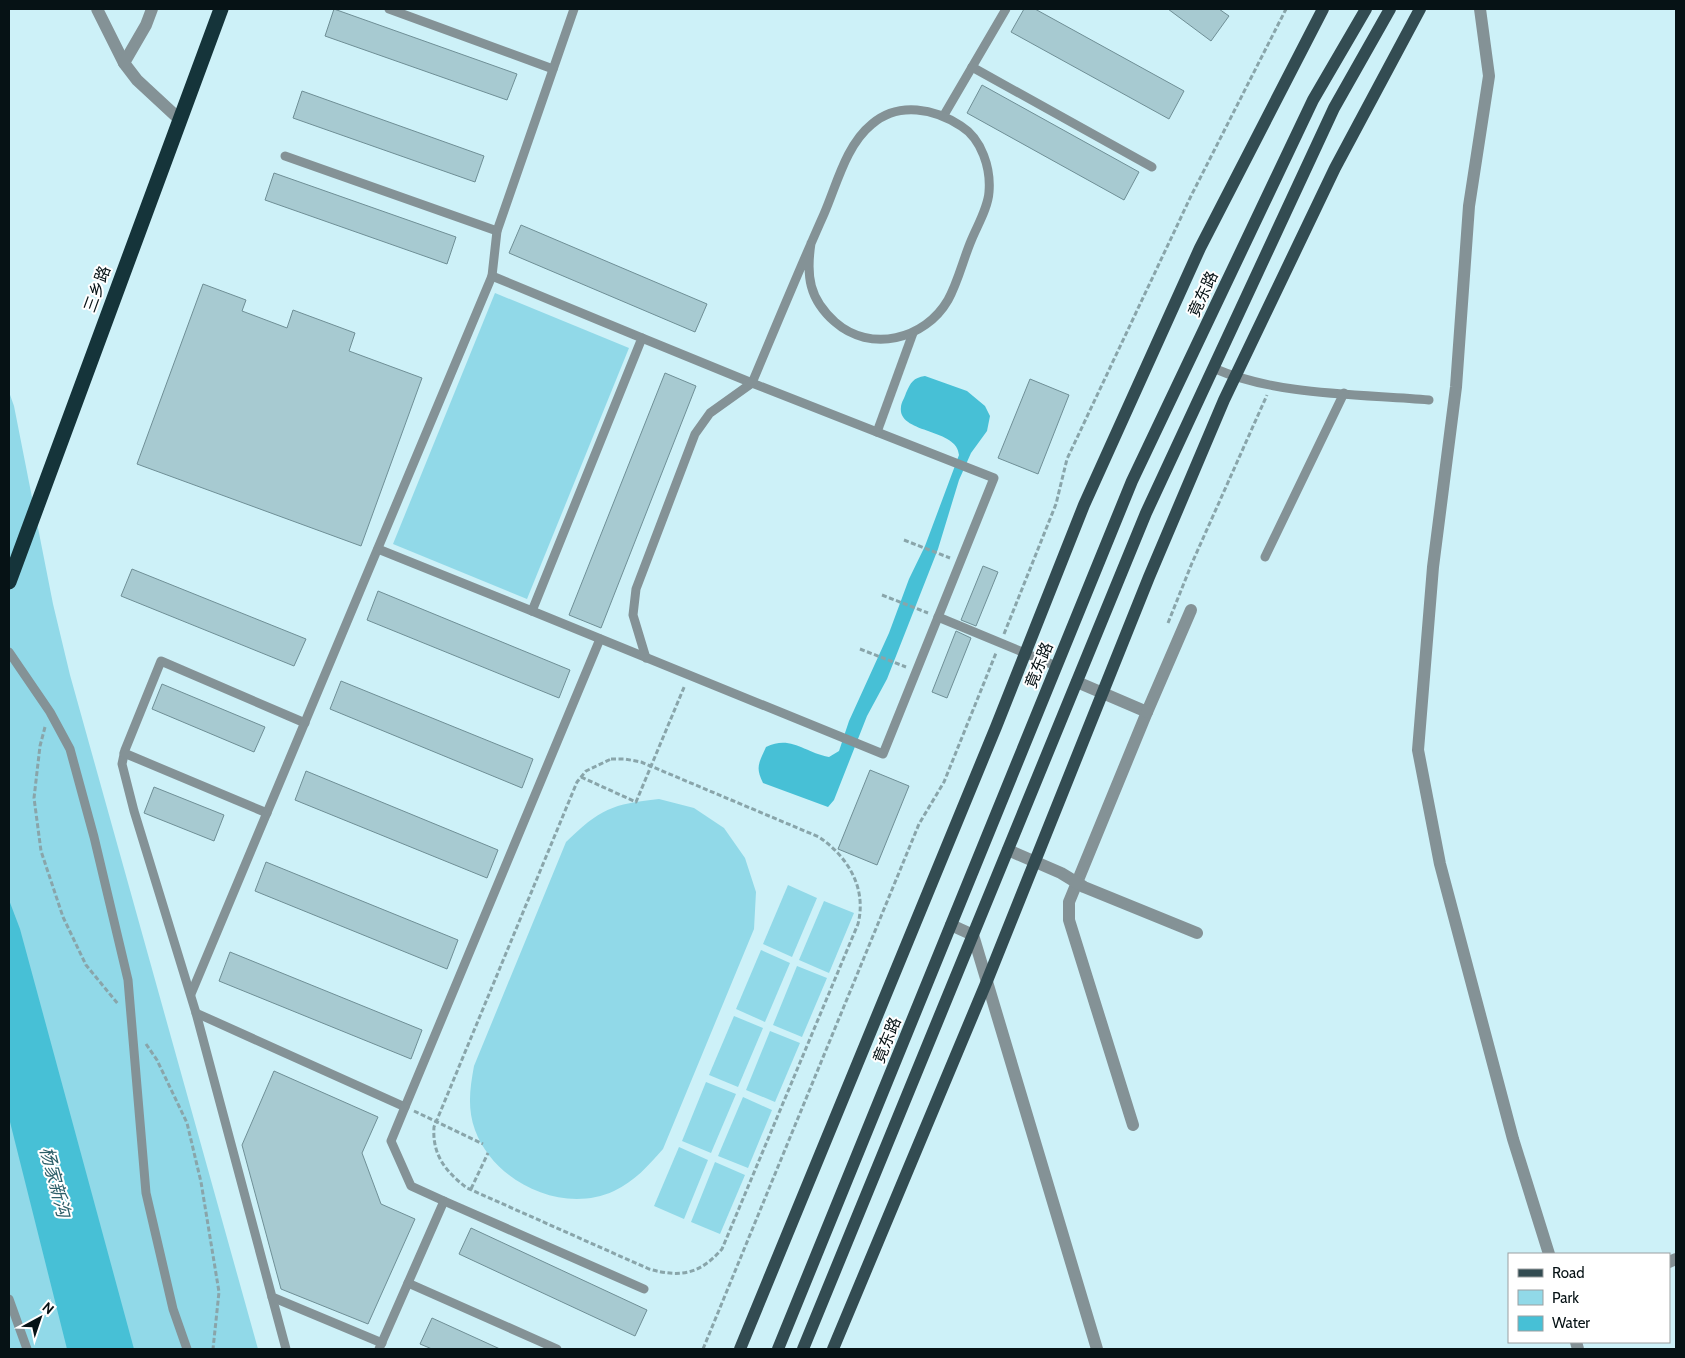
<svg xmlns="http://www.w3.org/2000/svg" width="1685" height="1358" viewBox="0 0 1685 1358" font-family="Cabin,'Noto Sans SC',sans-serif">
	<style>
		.green { fill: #91d9e8 }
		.water { fill: #47c0d6 }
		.building { fill: #a7cad1; stroke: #6f8f96 }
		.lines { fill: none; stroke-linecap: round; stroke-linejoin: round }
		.path { stroke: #89a5aa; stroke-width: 3; stroke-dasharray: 5 2.5; stroke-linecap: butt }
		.lane { stroke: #849296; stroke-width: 9 }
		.street { stroke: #849296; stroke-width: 12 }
		.primary { stroke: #334c52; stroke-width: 12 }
		.highway { stroke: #15343a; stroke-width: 15 }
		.labels { text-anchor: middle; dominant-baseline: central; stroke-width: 4; stroke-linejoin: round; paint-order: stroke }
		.street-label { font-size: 16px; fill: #061215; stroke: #fff }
		.water-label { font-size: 18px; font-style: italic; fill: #2d5f69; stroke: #fff }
	</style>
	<rect width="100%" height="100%" fill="#cdf1f8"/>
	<g class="green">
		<polygon points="495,293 629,348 527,599 393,544"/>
		<polygon points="9,392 14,406 53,604 70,675 258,1349 9,1349"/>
		<path d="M659,799L694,808L724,828L745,858L756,892L754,929L663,1149C648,1166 635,1181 614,1191C562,1215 494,1182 475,1130C467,1108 470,1088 474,1066L566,842C600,809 612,804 659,799Z"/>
		<polygon points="788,885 817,898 792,957 763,944"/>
		<polygon points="824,901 854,913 829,973 799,960"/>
		<polygon points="761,950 790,963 765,1022 736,1009"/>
		<polygon points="797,966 827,978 802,1037 773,1025"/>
		<polygon points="734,1016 763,1028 738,1087 709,1075"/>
		<polygon points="770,1031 800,1043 775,1102 746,1090"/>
		<polygon points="706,1082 736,1094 711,1153 682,1141"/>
		<polygon points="743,1097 772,1110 748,1168 718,1156"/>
		<polygon points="679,1147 708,1160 684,1219 654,1206"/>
		<polygon points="715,1162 745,1175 720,1234 691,1222"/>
	</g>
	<g class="water">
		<path d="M925,376L967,391L985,406L990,416L987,431L971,453L959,480L938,549L887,679L867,716L834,800L828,807L763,783C755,767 759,763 766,747C791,735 803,752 829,757L839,751L849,721L889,633L909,579L925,546L959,455C958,428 897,434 901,407C901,403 905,397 906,393C911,382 913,378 925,376Z"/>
		<polygon points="9,900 20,929 134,1349 67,1349 65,1341 9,1118"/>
	</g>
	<g class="building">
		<polygon points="334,9 517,74 507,100 325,36"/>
		<polygon points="1024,9 1035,9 1184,91 1169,119 1011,32"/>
		<polygon points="1168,9 1219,9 1229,16 1211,41"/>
		<polygon points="982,85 1139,172 1124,200 967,113"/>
		<polygon points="302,91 484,156 475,182 293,118"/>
		<polygon points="274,173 456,237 447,264 265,200"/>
		<polygon points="521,225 707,304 695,332 509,253"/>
		<polygon points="203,284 246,300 242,311 287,328 293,310 355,333 349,351 422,378 361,546 137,464"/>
		<polygon points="665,373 696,386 601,628 569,615"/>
		<polygon points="1030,379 1069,395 1038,474 998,458"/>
		<polygon points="983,566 998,572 976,626 961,620"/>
		<polygon points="132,569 306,639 294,666 121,596"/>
		<polygon points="378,591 570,670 559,698 367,620"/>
		<polygon points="956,631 971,638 947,698 932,692"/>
		<polygon points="341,681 533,759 522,788 330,709"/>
		<polygon points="162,684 265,727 254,752 152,709"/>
		<polygon points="870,770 909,786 877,865 838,849"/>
		<polygon points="306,771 498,850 487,878 295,800"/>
		<polygon points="154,787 224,815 214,841 144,813"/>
		<polygon points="266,862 458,940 447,969 255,891"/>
		<polygon points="230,952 422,1030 411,1059 219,981"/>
		<polygon points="274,1071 378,1117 362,1153 381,1204 415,1219 368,1324 281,1289 242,1145"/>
		<polygon points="471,1228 647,1310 635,1336 459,1254"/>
		<polygon points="432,1318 500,1349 432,1349 420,1344"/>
	</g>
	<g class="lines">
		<g class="path">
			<polyline points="904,540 950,558"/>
			<polyline points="882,595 928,613"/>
			<polyline points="1168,623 1192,563 1267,395"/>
			<polyline points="1004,634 1056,504 1067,459 1191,196 1286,9"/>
			<polyline points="860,649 906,667"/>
			<polyline points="45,727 40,746 34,798 41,851 63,917 86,965 118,1004"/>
			<path d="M611,759H625L641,762L819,837C848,857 867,888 858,924L722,1249C700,1274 681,1278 649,1269L467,1188C446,1172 432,1155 434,1127L577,782L586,771Z"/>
			<polyline points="581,777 636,802 685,685"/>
			<polyline points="146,1044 157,1060 187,1123 201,1182 219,1292 213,1349"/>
			<polyline points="414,1111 483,1144"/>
			<polyline points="471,1189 488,1153"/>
			<polyline points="703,1349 919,824 944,782 996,653"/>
		</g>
		<g class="lane">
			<polyline points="389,9 553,69"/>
			<polyline points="972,67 1152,167"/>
			<polyline points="944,115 1006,9"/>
			<polyline points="285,156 497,231"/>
			<polyline points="642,338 752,383"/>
			<path d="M1213,368C1278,396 1360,394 1429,400"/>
			<polyline points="877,432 913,333"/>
			<polyline points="378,549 532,611 642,338 492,276"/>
			<polyline points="1265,557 1344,393"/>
			<path d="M532,611L883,754L994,478L752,383C776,326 799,270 824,214C837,184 846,145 872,124C899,101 935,109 961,126C982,139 991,169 989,192C988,208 977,226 971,241C963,260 958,282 948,300C925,340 870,353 835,322C809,299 806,276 811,243"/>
			<polyline points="938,617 1056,666"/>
			<polyline points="9,652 50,712 70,749 94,837 128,980 146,1193 173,1309 187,1349"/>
			<polyline points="646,658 633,615 636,589 695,434 710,413 752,383"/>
			<polyline points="305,723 161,661 125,750 122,764 134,811 196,1013 272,1297 382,1343"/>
			<polyline points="124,753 267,813"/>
			<polyline points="191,994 492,276 497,231 574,9"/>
			<polyline points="196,1013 405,1107 600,639"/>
			<polyline points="444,1201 644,1289"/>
			<polyline points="408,1283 557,1349"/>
			<polyline points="272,1297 286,1349"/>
			<polyline points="9,1299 27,1349"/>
			<polyline points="379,1349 444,1201 411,1186 391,1141 405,1107"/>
		</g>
		<g class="street">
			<polyline points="97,9 124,63"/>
			<polyline points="152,9 146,25 124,63 137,80 178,118"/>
			<polyline points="1480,9 1489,76 1469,206 1456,387 1433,567 1418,750 1440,864 1513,1139 1549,1254"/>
			<polyline points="1077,682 1147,712 1069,902 1069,920 1133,1125"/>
			<polyline points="1147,712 1191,610"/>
			<polyline points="1008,850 1061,873 1084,887 1197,933"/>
			<polyline points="951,925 973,935 1097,1349"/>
			<polyline points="1669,1262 1676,1259"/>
			<polyline points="1576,1342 1578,1349"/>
		</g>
		<g class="primary">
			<polyline points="740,1349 996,727 1084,505 1200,248 1323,9"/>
			<polyline points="778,1349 1132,481 1313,100 1366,9"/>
			<polyline points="803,1349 1146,513 1334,108 1390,9"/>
			<polyline points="833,1349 987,981 1149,577 1224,400 1335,168 1420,9"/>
		</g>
		<polyline class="highway" points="9,582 221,9"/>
	</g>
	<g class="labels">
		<g class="street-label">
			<text transform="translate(97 289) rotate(-70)">三乡路</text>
			<text transform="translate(1203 294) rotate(-65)">竟东路</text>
			<text transform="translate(1039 665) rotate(-68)">竟东路</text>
			<text transform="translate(887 1040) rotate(-68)">竟东路</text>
		</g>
		<g class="water-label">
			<text transform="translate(55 1182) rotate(75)">杨家新沟</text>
		</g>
	</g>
	<rect width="1685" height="1358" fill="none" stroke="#061215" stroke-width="20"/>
	<rect x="1508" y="1253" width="162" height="90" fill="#ffffff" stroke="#9ba0a1"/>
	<rect x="1518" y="1269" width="25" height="8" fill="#334c52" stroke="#9ba0a1"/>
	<text x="1552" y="1278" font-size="15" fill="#061215">Road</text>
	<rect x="1518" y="1290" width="25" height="15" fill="#91d9e8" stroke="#9ba0a1"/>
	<text x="1552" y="1303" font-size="15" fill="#061215">Park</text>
	<rect x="1518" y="1316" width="25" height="15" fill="#47c0d6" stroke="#9ba0a1"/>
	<text x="1552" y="1328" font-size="15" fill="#061215">Water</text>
	<g transform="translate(40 1318) rotate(40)" stroke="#ffffff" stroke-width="4" paint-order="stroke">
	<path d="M0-4L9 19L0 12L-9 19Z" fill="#061215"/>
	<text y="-8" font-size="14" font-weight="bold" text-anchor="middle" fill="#061215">N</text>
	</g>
</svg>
